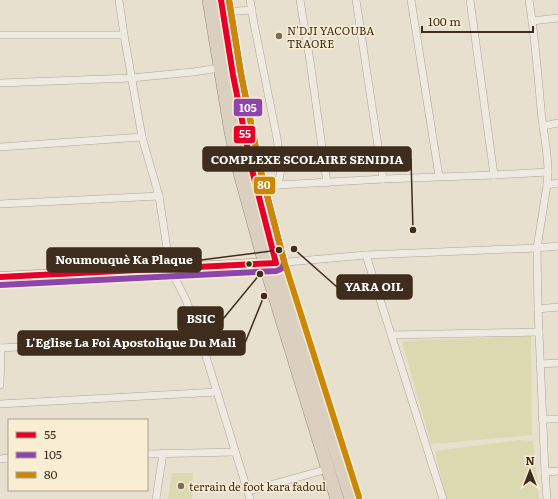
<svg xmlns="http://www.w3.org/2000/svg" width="558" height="499" viewBox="0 0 558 499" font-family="Literata,serif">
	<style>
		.green { fill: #dad9af }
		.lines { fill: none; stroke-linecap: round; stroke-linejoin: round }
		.street-casing { stroke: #ada597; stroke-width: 8 }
		.secondary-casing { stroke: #9d9486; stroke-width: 11 }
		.highway-casing { stroke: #938a7e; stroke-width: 14 }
		.street { stroke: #efeae1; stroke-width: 7 }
		.secondary { stroke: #efeae1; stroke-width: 10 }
		.highway { stroke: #dbcfbf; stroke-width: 13 }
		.bus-1-casing { stroke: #f9edd4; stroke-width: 9 }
		.bus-2-casing { stroke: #f9edd4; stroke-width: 9 }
		.bus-3-casing { stroke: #f9edd4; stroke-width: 9 }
		.bus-1 { stroke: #e4002b; stroke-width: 6 }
		.bus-2 { stroke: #8e44ad; stroke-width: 6 }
		.bus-3 { stroke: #c98807; stroke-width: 6 }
		.poi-dot { fill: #7a6b5b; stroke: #f9edd4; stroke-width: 1.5 }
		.bus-dot { fill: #3e2c1d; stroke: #f9edd4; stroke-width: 1.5 }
		.labels { text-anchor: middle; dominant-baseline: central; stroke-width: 3; stroke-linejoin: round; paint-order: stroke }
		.poi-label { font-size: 11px; fill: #3e2c1d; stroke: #f9edd4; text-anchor: start }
		.leader { fill: none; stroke: #3e2c1d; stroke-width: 1.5 }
		.callout-dot { fill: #3e2c1d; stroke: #f9edd4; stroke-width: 1.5 }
		.callout { fill: #3e2c1d; stroke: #3e2c1d; stroke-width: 1.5 }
		.callout-label { font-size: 12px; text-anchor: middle; font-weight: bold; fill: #fff }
		.line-badge { stroke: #f9edd4; stroke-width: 1.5 }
		.badge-label { font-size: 11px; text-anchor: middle; font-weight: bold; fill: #fff }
	</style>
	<rect width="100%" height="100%" fill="#e8e0ce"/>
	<g class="green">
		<polygon points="531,336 532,435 431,444 402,341"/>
		<polygon points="520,440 533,441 539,499 446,499 435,451"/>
		<polygon points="172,473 193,473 192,499 168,499"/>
	</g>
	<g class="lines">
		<defs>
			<g id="street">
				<polyline points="119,0 124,35 142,137 159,196 170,268 186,300 200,337"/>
				<polyline points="250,0 254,24 277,138 281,169 278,185"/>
				<polyline points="300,0 310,61 327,183"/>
				<polyline points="356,0 383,179"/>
				<polyline points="411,0 439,176"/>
				<polyline points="470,0 494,175"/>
				<polyline points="223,12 252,10"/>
				<polyline points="532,21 558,18"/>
				<polyline points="0,35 124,35"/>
				<polyline points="0,83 131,78 193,72 220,68"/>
				<polyline points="543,126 558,123"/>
				<polyline points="0,147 142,137"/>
				<polyline points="547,185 558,183"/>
				<path d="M257,189L278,185L383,179L494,175L548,172C548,151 543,131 541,110C538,74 535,37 529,0"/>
				<polyline points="0,204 159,196"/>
				<polyline points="366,255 443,499"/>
				<polyline points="276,263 366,255 537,248 558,246"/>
				<polyline points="538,309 558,307"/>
				<polyline points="391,335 539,332"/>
				<polyline points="0,348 200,337 250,499"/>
				<polyline points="540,364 558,363"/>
				<polyline points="0,385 1,348"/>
				<polyline points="0,404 217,392"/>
				<polyline points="542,419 558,419"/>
				<polyline points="147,454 235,452"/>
				<polyline points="0,459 9,458"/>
				<polyline points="545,472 558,471"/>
				<polyline points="248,491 328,469"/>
				<polyline points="156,499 163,453"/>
				<polyline points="547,499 545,472 538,309 537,248 547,185 548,172"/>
			</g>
			<polyline id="secondary" points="0,277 272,263"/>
			<g id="highway">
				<polyline points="209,0 231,132 240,173 265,264 337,499"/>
				<polyline points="221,0 233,75 252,170 276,263 351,499"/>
			</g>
		</defs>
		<use href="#street" class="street-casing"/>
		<use href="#secondary" class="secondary-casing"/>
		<use href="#highway" class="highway-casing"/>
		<use href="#street" class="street"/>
		<use href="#secondary" class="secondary"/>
		<use href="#highway" class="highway"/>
		<defs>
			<polyline id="bus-1" points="0,277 276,263 252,170 233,75 221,0"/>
			<path id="bus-2" d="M0,285L276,271C282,270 284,266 284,261L260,168L241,74L229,0"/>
			<polyline id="bus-3" points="229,0 241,74 260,168 284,261 359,497"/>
		</defs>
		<use href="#bus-1" class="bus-1-casing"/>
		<use href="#bus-2" class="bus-2-casing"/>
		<use href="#bus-3" class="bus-3-casing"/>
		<use href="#bus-1" class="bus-1"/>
		<use href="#bus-2" class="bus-2"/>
		<use href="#bus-3" class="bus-3"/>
	</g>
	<g class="poi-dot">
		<circle cx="279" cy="36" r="4"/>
		<circle cx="181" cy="486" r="4"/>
	</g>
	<circle class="bus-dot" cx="249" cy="264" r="3.5"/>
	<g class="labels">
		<g class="poi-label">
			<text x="287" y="30">N'DJI YACOUBA<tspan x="287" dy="13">TRAORE</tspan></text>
			<text x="189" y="486">terrain de foot kara fadoul</text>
		</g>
	</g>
	<path class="leader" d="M413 230L411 159M279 250L201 260M294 249L337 287M260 274L223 319M264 296L245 343"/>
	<g class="callout-dot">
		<circle cx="413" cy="230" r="4"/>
		<circle cx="279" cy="250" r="4"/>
		<circle cx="294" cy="249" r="4"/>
		<circle cx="260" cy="274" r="4"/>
		<circle cx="264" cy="296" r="4"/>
	</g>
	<g class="callout">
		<rect x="203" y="147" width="208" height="24" rx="4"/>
		<rect x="47" y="248" width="154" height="24" rx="4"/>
		<rect x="337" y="275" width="75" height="24" rx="4"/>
		<rect x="178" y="307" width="45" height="24" rx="4"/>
		<rect x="18" y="331" width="227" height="24" rx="4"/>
	</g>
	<g class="callout-label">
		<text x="307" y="164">COMPLEXE SCOLAIRE SENIDIA</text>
		<text x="124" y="264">Noumouquè Ka Plaque</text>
		<text x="374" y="291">YARA OIL</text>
		<text x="201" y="323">BSIC</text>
		<text x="131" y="347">L'Eglise La Foi Apostolique Du Mali</text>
	</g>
	<g class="line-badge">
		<rect x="233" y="98" width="30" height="19" rx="4" fill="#8e44ad"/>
		<rect x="233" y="125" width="23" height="19" rx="4" fill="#e4002b"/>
		<rect x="253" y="176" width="23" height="19" rx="4" fill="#c98807"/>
	</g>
	<g class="badge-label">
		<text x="248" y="112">105</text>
		<text x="245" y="138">55</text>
		<text x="264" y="189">80</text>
	</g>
	<rect x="8" y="419" width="140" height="72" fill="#f9edd4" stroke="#aea08b"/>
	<rect x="16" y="432" width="20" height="6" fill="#e4002b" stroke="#aea08b"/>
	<text x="44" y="439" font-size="12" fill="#3e2c1d">55</text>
	<rect x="16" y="452" width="20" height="6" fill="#8e44ad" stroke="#aea08b"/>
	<text x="44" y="459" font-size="12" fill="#3e2c1d">105</text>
	<rect x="16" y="472" width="20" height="6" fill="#c98807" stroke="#aea08b"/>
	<text x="44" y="479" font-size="12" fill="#3e2c1d">80</text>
	<g transform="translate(530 471)" stroke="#f9edd4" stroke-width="3" paint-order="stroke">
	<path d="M0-3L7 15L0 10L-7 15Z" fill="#3e2c1d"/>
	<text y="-6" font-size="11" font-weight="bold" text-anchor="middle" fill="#3e2c1d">N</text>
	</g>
	<path d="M422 26v6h111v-6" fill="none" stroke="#3e2c1d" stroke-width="2"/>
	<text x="428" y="26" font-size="12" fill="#3e2c1d" stroke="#f9edd4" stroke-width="3" paint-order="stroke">100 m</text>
</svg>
